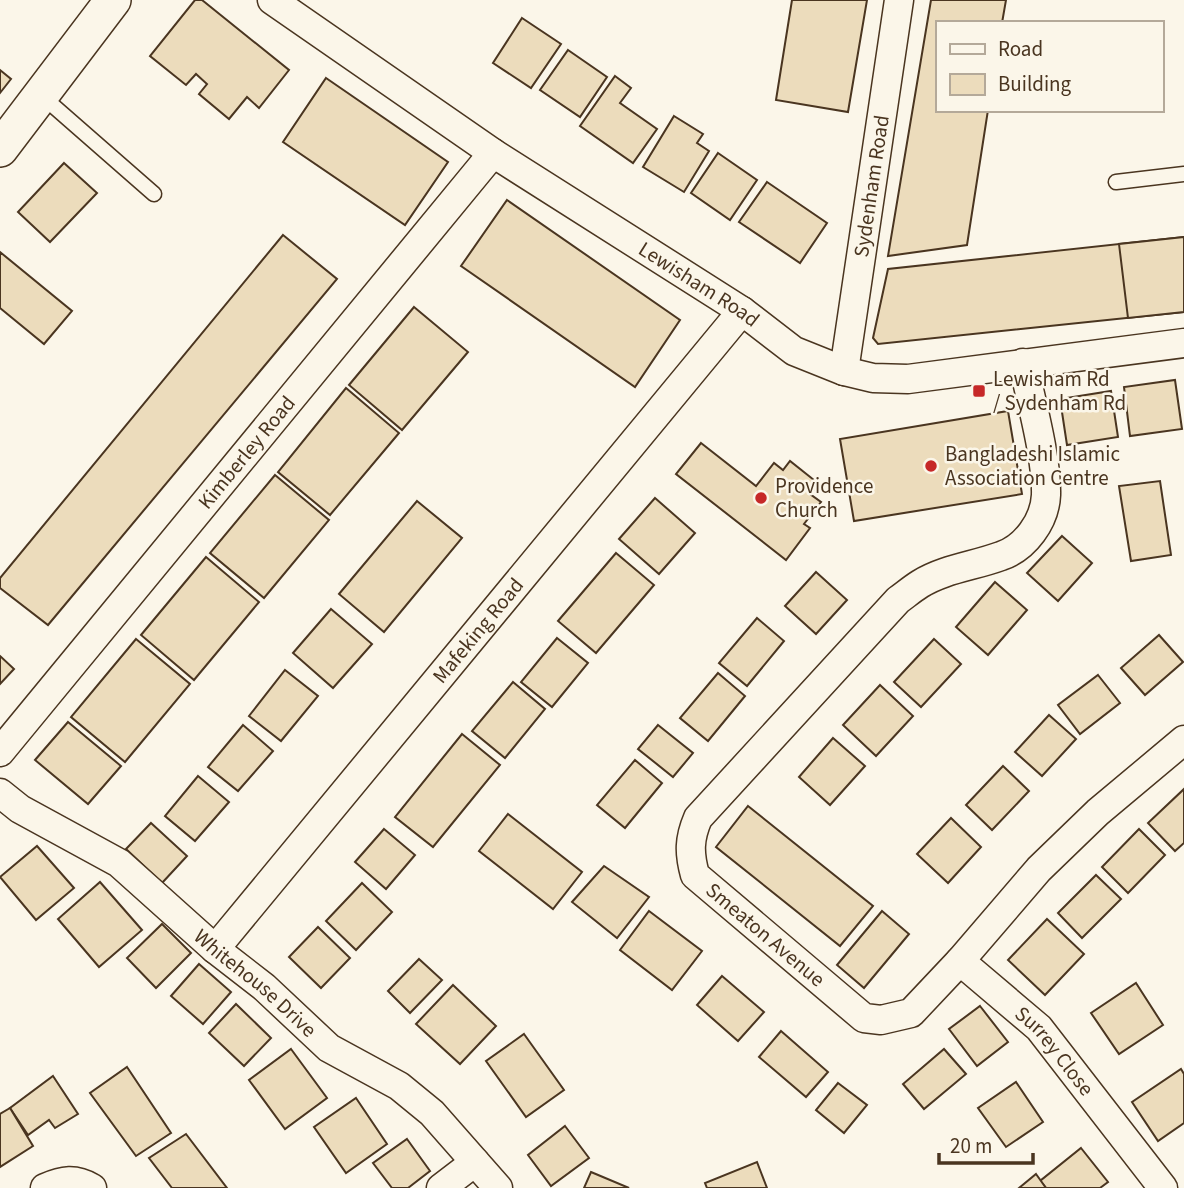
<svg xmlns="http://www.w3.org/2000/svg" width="1184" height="1188" viewBox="0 0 1184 1188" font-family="'Source Sans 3',sans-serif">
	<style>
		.building { fill: #ecdcbc; stroke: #4a3520; stroke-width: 2 }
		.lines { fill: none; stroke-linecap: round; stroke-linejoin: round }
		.service-casing { stroke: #4a3520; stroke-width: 17 }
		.minor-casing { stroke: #4a3520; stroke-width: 31 }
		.tertiary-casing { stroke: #4a3520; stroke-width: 38 }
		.service { stroke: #fbf6e9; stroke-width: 14 }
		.minor { stroke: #fbf6e9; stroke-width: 28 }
		.tertiary { stroke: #fbf6e9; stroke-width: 35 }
		.poi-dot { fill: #c62828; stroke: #fbf6e9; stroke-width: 2.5 }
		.labels { text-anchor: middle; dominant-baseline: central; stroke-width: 5; stroke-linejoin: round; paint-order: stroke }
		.street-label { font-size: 21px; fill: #4a3520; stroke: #fbf6e9 }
		.poi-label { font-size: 21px; fill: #4a3520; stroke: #fbf6e9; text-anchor: start }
	</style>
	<rect width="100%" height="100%" fill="#fbf6e9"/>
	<g class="building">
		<polygon points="195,0 202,0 289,70 259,108 247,97 229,119 199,94 207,84 196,74 186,85 150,56"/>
		<polygon points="792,0 867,0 848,112 776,100"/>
		<polygon points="931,0 1006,0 1002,23 937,23 937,110 988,110 967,245 888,256"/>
		<polygon points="522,18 561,44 531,88 493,63"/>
		<polygon points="568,50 607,77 580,117 540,90"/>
		<polygon points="0,70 11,79 0,93"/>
		<polygon points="615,76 631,88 620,103 657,129 633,163 580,126"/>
		<polygon points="326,78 448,162 405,225 283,142"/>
		<polygon points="674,116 703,134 697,143 709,151 684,192 643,167"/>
		<polygon points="718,153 757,180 730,220 691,193"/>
		<polygon points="64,163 97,193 50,242 18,212"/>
		<polygon points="767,182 827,223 800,263 739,222"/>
		<polygon points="507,200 680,320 635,387 461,266"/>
		<polygon points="283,235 337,279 48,625 0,588 0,578"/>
		<polygon points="1184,237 1184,312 878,344 873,338 888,269"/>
		<polygon points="1184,237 1184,312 1128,318 1119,244"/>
		<polygon points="0,252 72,311 44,344 0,308"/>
		<polygon points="414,307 468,352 402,430 349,385"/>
		<polygon points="1175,380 1182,429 1130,436 1124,387"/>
		<polygon points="346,388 399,433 330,515 278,472"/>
		<polygon points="1111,391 1118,437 1067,445 1060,399"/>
		<polygon points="1008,411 1022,494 854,521 840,439"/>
		<polygon points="701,443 756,486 774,463 783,470 790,461 819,484 810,494 821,502 804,524 810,528 786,560 676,474"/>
		<polygon points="275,475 329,520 264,598 210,553"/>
		<polygon points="1160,481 1171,555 1131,561 1119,486"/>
		<polygon points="655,498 695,533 659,574 619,539"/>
		<polygon points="417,501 462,538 384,632 339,594"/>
		<polygon points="1062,536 1092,563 1058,601 1027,573"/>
		<polygon points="616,553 654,585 596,653 558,621"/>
		<polygon points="206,557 259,602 194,680 141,635"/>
		<polygon points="816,572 847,600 816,634 785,606"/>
		<polygon points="995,582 1027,610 988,655 956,627"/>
		<polygon points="331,609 372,644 333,688 293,653"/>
		<polygon points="757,618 784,641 747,686 719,663"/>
		<polygon points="1159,635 1183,662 1145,695 1121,668"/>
		<polygon points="557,638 588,663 552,707 521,682"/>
		<polygon points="136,639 190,684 125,762 71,717"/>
		<polygon points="934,639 961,664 921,707 894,682"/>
		<polygon points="0,656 14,669 0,684"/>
		<polygon points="285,670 318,696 281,741 249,716"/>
		<polygon points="718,673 745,696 708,741 680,718"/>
		<polygon points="1098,675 1120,703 1080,734 1058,705"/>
		<polygon points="513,682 545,709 505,758 472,731"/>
		<polygon points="880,685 913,716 876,756 843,725"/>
		<polygon points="1049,715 1076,739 1042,776 1015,752"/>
		<polygon points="68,722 121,766 88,804 35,760"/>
		<polygon points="243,725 273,751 238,791 208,767"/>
		<polygon points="658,725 693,753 673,777 638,749"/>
		<polygon points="462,734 500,765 433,847 395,817"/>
		<polygon points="833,738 865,766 830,805 799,777"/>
		<polygon points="635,760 662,783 625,828 597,805"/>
		<polygon points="1003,766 1029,791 992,830 966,805"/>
		<polygon points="198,776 229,802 195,841 165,816"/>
		<polygon points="1184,789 1184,843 1175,851 1148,823"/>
		<polygon points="748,806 873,906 840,946 716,847"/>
		<polygon points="508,814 582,872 553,909 479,851"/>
		<polygon points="951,818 981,847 948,883 917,854"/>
		<polygon points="151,823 187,856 162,883 126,849"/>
		<polygon points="384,829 415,855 386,889 355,862"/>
		<polygon points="1139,829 1165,855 1128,893 1102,867"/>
		<polygon points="37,846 74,888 36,920 0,877"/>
		<polygon points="604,866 649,897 617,938 572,902"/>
		<polygon points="1096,875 1121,899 1082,938 1058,913"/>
		<polygon points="100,882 142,930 99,967 58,919"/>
		<polygon points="362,883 392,912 356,950 326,921"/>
		<polygon points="649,911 702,951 672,990 620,950"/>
		<polygon points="882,911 909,934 864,988 837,965"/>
		<polygon points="1047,919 1084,954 1045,995 1008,960"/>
		<polygon points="162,924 191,953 156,988 127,958"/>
		<polygon points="318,927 350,958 321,988 289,957"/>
		<polygon points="419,959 442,980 410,1013 388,991"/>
		<polygon points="199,964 231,992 203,1024 171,996"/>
		<polygon points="722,976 764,1012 738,1041 697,1005"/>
		<polygon points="1136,983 1163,1025 1119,1054 1091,1013"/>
		<polygon points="453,985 496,1026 460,1064 416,1024"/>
		<polygon points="236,1004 271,1038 244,1066 209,1033"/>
		<polygon points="980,1006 1008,1042 977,1066 949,1029"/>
		<polygon points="781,1031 828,1072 806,1097 759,1057"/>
		<polygon points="524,1034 564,1090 526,1117 486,1061"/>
		<polygon points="291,1049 327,1098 285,1129 249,1080"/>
		<polygon points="944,1049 966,1074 924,1109 903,1084"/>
		<polygon points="127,1067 171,1133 136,1156 90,1093"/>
		<polygon points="1181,1069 1184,1074 1184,1123 1158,1141 1132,1102"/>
		<polygon points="53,1076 78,1114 55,1128 49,1120 28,1135 10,1108"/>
		<polygon points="1016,1082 1043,1122 1006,1147 978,1108"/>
		<polygon points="838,1083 867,1105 844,1133 816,1110"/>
		<polygon points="356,1098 387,1144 346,1173 314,1127"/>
		<polygon points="10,1108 33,1146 0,1167 0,1114"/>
		<polygon points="565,1126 589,1158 551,1186 528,1155"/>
		<polygon points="186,1134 227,1188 172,1188 149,1158"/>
		<polygon points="407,1139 430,1171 408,1188 392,1188 373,1163"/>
		<polygon points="1081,1148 1108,1182 1100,1188 1046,1188 1040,1181"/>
		<polygon points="757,1162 767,1188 707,1188 705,1183"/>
		<polygon points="591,1172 629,1188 584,1188"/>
		<polygon points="1036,1174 1046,1188 1019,1188"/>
	</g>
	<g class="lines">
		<defs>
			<g id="service">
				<polyline points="42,96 154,194"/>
				<polyline points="1116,182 1184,174"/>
			</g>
			<g id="minor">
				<path id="s1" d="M272,0L493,153L742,311L794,351L844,371L873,378L908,379L1184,343"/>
				<path id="s2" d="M1023,363C1031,401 1047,458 1046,495C1045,521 1025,548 1001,556C974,566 944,569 920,584C912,589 905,595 898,600L698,818C689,839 689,853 695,875L864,1018L881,1020L911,1013L960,961L1039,869L1098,812L1184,740"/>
				<path id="s3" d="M844,371L899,0"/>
				<path id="s4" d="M0,752L493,153"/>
				<path id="s5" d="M0,793L20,809L119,863L215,949L264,987L329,1048L399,1086L432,1113L498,1188"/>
				<path id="s6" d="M215,949L742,311"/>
				<path id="s7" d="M960,961L1039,1028L1163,1188"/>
				<path d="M45,1188C63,1180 75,1178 92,1188"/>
				<polyline points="441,1188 475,1162"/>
			</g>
			<polyline id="tertiary" points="0,149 113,0"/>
		</defs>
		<use href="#service" class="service-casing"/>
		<use href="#minor" class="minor-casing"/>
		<use href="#tertiary" class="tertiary-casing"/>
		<use href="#service" class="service"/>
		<use href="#minor" class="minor"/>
		<use href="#tertiary" class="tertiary"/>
	</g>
	<g class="poi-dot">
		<rect x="972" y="384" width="14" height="14" rx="3.5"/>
		<circle cx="931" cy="466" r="7"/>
		<circle cx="761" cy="498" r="7"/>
	</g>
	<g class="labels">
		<g class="street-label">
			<text stroke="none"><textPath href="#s3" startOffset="187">Sydenham Road</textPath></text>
			<text stroke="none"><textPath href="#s1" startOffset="513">Lewisham Road</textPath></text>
			<text stroke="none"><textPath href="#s4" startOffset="388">Kimberley Road</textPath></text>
			<text stroke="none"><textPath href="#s6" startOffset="413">Mafeking Road</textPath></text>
			<text stroke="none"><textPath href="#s2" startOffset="774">Smeaton Avenue</textPath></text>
			<text stroke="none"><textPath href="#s5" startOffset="320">Whitehouse Drive</textPath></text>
			<text stroke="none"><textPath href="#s7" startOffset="131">Surrey Close</textPath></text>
		</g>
		<g class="poi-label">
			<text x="993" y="379">Lewisham Rd<tspan x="993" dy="24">/ Sydenham Rd</tspan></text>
			<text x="945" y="454">Bangladeshi Islamic<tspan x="945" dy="24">Association Centre</tspan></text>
			<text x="775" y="486">Providence<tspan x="775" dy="24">Church</tspan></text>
		</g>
	</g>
	<rect x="936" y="21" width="228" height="91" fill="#fbf6e9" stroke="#b4a999" stroke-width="2"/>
	<rect x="950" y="44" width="35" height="10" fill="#fbf6e9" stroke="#b4a999" stroke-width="2"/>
	<text x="998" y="56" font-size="21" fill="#4a3520">Road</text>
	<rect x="950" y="74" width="35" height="21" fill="#ecdcbc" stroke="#b4a999" stroke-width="2"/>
	<text x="998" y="91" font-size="21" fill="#4a3520">Building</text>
	<path d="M939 1153v10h94v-10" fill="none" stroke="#4a3520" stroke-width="3.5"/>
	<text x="950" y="1153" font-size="21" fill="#4a3520" stroke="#fbf6e9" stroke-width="5" paint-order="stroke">20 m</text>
</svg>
